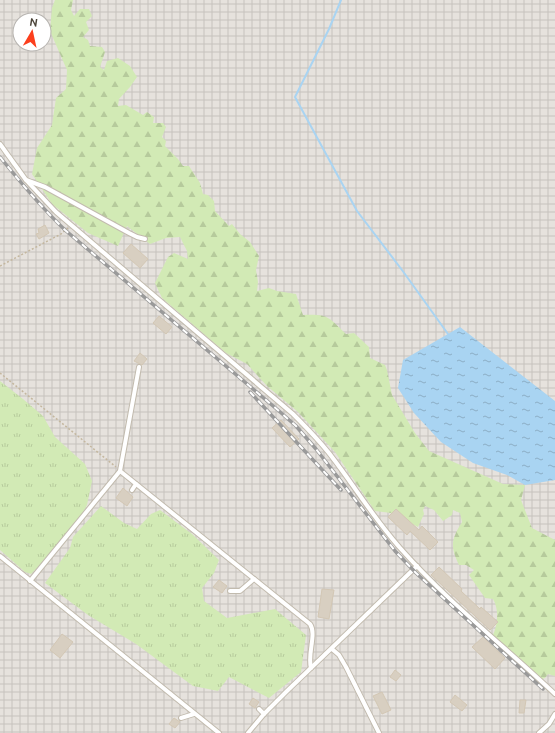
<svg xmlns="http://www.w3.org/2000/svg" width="555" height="733" viewBox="0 0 555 733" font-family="Ubuntu,sans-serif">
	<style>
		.industrial { fill: url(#industrial-grid); fill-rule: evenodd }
		.grass { fill: url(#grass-tufts) }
		.forest { fill: url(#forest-firs) }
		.water { fill: url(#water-ripples) }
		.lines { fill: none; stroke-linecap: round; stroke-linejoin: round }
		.stream { stroke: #a9d4f2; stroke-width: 2 }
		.building { fill: #d8cfc1; stroke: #d3c7b4 }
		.lane-casing { stroke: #c2bbae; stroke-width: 6 }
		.path { stroke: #c4b79f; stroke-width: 1.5; stroke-dasharray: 2 2; stroke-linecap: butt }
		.lane { stroke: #fff; stroke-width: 4 }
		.rail-casing { stroke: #9a9a9a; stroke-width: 3.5 }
		.rail { stroke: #fff; stroke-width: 2; stroke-dasharray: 6; stroke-linecap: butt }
	</style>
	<defs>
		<pattern id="industrial-grid" width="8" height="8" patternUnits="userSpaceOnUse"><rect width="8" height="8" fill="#e6e2dd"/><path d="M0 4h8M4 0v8" fill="none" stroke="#c7c3be"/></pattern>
		<pattern id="grass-tufts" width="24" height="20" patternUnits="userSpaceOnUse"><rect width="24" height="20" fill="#d2eab5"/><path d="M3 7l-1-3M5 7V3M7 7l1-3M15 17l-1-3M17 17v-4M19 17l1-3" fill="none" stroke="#b6ca9c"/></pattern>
		<pattern id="forest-firs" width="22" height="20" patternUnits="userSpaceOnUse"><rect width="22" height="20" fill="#d2eab5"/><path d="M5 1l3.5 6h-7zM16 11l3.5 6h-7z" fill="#b6ca9c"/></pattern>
		<pattern id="water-ripples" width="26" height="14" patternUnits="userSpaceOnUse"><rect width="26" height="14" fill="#a9d4f2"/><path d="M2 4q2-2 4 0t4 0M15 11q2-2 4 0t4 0" fill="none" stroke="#8caec5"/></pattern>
	</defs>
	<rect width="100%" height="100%" fill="#f6f3ec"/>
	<path class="industrial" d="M0,0H555V733H0ZM20,20H44V44H20Z"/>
	<g class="grass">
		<polygon points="0,381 23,399 43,416 55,437 85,464 92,481 87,505 76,525 66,533 44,561 31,574 25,572 0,550"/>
		<polygon points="101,506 124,523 137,529 151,514 160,510 192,534 219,560 214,573 202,588 204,601 227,618 275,609 306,635 301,672 269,698 229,677 218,691 193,686 136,644 88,615 45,583 70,548 73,537"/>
	</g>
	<path class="forest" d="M55,0H73L71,10L74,16L80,9H89L92,16L86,22L89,30L83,37L88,40L90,46L102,47L105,52L100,67L104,70L107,61L118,58L130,66L137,77L130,87L119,99L118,106L126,105L143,115L147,112L154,117L153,123H163L166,127L162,137L166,141L165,146L178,159L183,166H189L200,183L203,194L208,195L214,201L215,211L229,226L232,224L240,234L250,242L259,256L256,270L258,282L257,291L269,288L277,291L296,294L303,315C329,314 328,317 346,334L354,333L369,347L370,358L385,365L387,370L392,395L415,433L429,451L503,484L525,485L521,500L532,528L555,540V676L548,674L545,678L542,679L493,635C498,624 499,609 493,599L485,598L469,575L474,570L466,565H459C450,546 451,540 462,522L460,513L453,510L452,515L443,521L434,510L425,506L423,510L424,514L418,527L391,513L375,511L335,452L298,412L267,386L247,364L226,353L162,298L155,283L168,257L174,253L188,259L187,251L180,237L166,238L150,244L127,226L118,246L88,233L52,204L32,174L37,148L52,125L56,98L66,89L67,70L50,31L52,8Z"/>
	<polygon class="water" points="460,327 555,401 555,480 525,485 507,475 473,463 441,442 414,413 398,388 403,360"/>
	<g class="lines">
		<polyline class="stream" points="341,0 329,29 295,97 357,211 402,270 448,334"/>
	</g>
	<g class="building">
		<polygon points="45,225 49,233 39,239 36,234 39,233 38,229"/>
		<polygon points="131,244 148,259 140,268 123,253"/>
		<polygon points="159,316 172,327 166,334 153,323"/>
		<polygon points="140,353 147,359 142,365 134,361"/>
		<polygon points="281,420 299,439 290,447 272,428"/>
		<polygon points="123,488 133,497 127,506 116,498"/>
		<polygon points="396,509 419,530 422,526 438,542 430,550 410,531 407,535 388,517"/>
		<polygon points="439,567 462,589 461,591 480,609 481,607 498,622 490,630 431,575"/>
		<polygon points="219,580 227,586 222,593 213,587"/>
		<polygon points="322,589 334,590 329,619 318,617"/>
		<polygon points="62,634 73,642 60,658 50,650"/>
		<polygon points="483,637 505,658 495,669 472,647"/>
		<polygon points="395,670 401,675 396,681 390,677"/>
		<polygon points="382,692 391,710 382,714 373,696"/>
		<polygon points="455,695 467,705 462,711 450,702"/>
		<polygon points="253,698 259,702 255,708 249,704"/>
		<polygon points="520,700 526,700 524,713 519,713"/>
		<polygon points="174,718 180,722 175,728 169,724"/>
	</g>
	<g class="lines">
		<defs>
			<g id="lane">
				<path d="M0,144L26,180L56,212L293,414C307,428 320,441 332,457C355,487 375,520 401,549C448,602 504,646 555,694"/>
				<polyline points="26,180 45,187 129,233 137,237 145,239"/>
				<path d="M120,471L310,624C317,634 307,654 311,668"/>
				<polyline points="132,490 136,484"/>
				<polyline points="0,556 219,733"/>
				<polyline points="30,581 120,471 139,367"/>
				<polyline points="230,591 240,591 254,579"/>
				<polyline points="332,649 339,655 346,667 379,733"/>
				<polyline points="259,709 264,714"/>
				<polyline points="181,718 194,714"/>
				<polyline points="248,733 264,714 287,691 417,566"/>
				<polyline points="539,733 549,724 555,714"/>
			</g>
		</defs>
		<use href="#lane" class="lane-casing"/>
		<g class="path">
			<polyline points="0,266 61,234 68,228"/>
			<polyline points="0,373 116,467"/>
		</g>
		<use href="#lane" class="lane"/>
		<defs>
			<g id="rail">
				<path d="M0,157C21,183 41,207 65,230L279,411L296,426L316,449L395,551L416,573L543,689"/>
				<polyline points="250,392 341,490"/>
			</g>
		</defs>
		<use href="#rail" class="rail-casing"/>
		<use href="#rail" class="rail"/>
	</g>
	<g transform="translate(32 32) rotate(9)"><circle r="19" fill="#ffffff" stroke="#b7b4b0"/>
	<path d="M0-3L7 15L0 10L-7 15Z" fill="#fc3f1d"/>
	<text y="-6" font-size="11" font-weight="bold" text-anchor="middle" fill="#4b4439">N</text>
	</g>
</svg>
